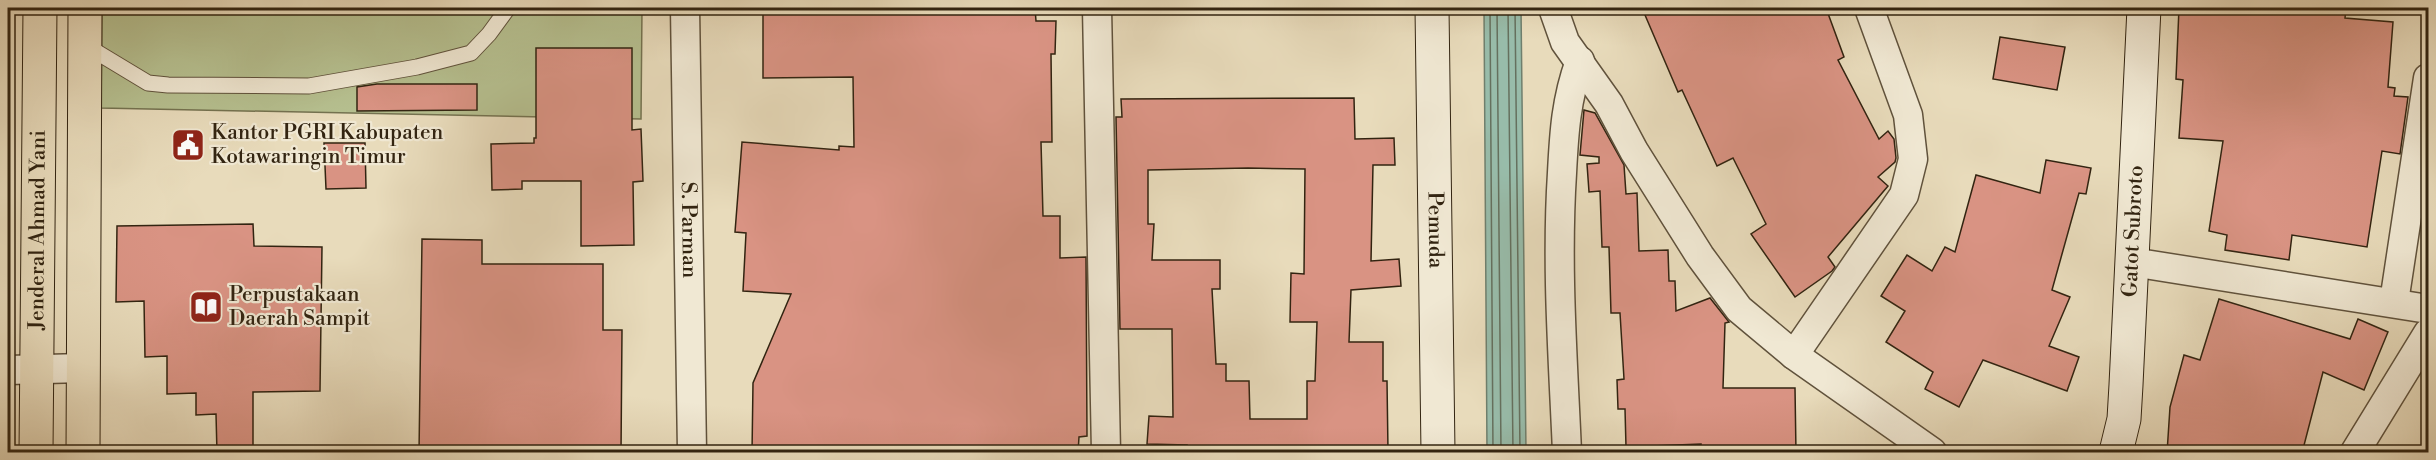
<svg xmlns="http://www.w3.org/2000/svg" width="2436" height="460" viewBox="0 0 2436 460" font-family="'Libre Bodoni',serif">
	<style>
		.green { fill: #b6c090; stroke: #747250; stroke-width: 1.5 }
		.water { fill: #98bcaa; stroke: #6f7f6d; stroke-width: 1.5 }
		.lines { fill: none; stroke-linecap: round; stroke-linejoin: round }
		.shore { stroke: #65705e; stroke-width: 1.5 }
		.building { fill: #d99383; stroke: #322411; stroke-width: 1.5; fill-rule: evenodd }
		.lane-casing { stroke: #60523c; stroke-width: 17 }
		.street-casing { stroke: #60523c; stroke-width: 31 }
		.secondary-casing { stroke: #322411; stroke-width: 35 }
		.highway-casing { stroke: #322411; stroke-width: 35 }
		.lane { stroke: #f0e8d3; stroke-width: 15 }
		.street { stroke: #f0e8d3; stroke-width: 28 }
		.secondary { stroke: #f0e8d3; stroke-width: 33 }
		.highway { stroke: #e8dbbb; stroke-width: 33 }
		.labels { text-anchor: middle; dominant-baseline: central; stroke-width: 4.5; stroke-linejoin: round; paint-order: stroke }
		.poi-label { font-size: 21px; fill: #322411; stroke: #f0e8d3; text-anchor: start }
		.street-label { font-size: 21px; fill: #322411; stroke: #f0e8d3 }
	</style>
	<rect width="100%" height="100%" fill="#e8dbbb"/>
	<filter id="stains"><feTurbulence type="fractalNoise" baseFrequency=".00333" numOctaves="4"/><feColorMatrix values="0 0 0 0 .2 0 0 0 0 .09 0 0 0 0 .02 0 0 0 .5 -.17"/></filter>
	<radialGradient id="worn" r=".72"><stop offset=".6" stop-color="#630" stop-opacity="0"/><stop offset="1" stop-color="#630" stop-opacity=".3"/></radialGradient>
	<polygon class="green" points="102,8 642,8 641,119 101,108"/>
	<polygon class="water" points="1484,8 1521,8 1526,452 1487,452"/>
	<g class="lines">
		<g class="shore">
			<polyline points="1490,8 1493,452"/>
			<polyline points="1497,8 1501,452"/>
			<polyline points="1508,8 1513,452"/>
			<polyline points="1515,8 1520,452"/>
		</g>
	</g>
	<g class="building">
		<polygon points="763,8 1035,8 1036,21 1056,21 1055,54 1051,54 1052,142 1041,142 1043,216 1060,216 1060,258 1086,257 1087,436 1079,437 1078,453 752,453 753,383 791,294 743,291 746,233 735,232 742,142 839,150 839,146 854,147 853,77 763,78"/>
		<polygon points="1642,8 1826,8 1844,57 1838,60 1879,139 1888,131 1894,139 1896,158 1895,162 1878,177 1888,186 1828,257 1835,267 1832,271 1795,297 1751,234 1766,224 1733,158 1717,166 1682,90 1678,92"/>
		<polygon points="2179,8 2346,8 2345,18 2393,22 2388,87 2395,88 2394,96 2408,97 2400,154 2382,151 2367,247 2292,235 2289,260 2225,250 2227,235 2209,231 2223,141 2179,138 2183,80 2176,79"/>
		<polygon points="2000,37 2065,47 2057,90 1993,79"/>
		<polygon points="536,48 632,48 632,130 641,129 643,181 633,182 634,245 581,246 581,181 522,181 522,189 492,190 491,144 534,143 534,138 536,138"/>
		<polygon points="377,84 477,84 477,110 357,111 357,87"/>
		<path d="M1354,98L1355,139L1394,138L1395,165H1373L1371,261L1399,259L1401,286L1351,290L1349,342H1383V381H1387L1388,451L1212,453L1186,451L1187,445L1147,444L1149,416L1173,417L1172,329H1120L1116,117H1122L1121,99ZM1248,168L1305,169L1304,274L1291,273L1290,322H1317L1315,381H1307V419H1250L1249,381H1226V364H1216L1212,289H1220V260H1152L1154,224H1148V170Z"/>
		<polygon points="1584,110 1595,113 1624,165 1626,194 1637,193 1639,251 1668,250 1669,281 1675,281 1676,311 1710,298 1729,322 1725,323 1723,388 1795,388 1796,453 1701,453 1701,444 1626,447 1625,409 1618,409 1617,380 1624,379 1620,313 1611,313 1609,247 1602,247 1600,191 1589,192 1587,164 1599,163 1599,157 1580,155"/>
		<polygon points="324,143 365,143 366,188 326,189"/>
		<polygon points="2046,160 2091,168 2086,194 2079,193 2052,290 2070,297 2049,346 2079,357 2067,391 1983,360 1959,407 1925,389 1933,372 1886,342 1905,311 1881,296 1907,255 1932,271 1945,247 1955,252 1976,175 2040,193"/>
		<polygon points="253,224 254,246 322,247 320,391 253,392 253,453 217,453 216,414 196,415 196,393 167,394 167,356 145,357 144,301 116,302 117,226"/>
		<polygon points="422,239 482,240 482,264 603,264 603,330 622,330 621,453 419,453"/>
		<polygon points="2219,299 2350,339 2358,319 2388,332 2364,390 2323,372 2302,453 2167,453 2170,407 2184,355 2200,360"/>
	</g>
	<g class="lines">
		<defs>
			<polyline id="lane" points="85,45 148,83 168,85 309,86 417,67 471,53 489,34 508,8"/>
			<g id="street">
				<path id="s1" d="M685,8L692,452"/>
				<polyline points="1097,8 1106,452"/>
				<polyline points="1553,8 1565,42 1609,104 1634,151 1700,256 1739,309 1794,355 1932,452"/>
				<polyline points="2132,262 2428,309"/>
				<polyline points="2394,302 2428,78"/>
				<polyline points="1794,355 1904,195 1913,159 1908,115 1869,8"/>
				<polyline points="8,370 83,368"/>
				<path d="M1567,452C1563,359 1556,266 1562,173C1564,133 1566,99 1580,61"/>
				<polyline points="2355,452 2428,333"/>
			</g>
			<g id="secondary">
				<path id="s2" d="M1432,8L1438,452"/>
				<path id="s3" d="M2116,452L2124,419L2126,385L2144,8"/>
			</g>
			<g id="highway">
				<path id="s4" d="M36,452L40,8"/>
				<polyline points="83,452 85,8"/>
			</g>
		</defs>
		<use href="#lane" class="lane-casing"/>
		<use href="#street" class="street-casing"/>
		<use href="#secondary" class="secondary-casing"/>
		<use href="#highway" class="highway-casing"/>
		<use href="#lane" class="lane"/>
		<use href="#street" class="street"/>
		<use href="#secondary" class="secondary"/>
		<use href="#highway" class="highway"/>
	</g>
	<defs>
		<symbol id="civic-square" viewBox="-11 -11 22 22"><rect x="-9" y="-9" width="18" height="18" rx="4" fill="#8f2418" stroke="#f0e8d3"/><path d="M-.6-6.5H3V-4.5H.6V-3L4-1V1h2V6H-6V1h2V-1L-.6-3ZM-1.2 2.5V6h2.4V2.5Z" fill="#fff"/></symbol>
		<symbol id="library-square" viewBox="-11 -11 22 22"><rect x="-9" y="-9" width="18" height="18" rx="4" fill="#8f2418" stroke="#f0e8d3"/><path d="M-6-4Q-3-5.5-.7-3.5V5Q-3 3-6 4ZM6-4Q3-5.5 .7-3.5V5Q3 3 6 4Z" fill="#fff"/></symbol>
	</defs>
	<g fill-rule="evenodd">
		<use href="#civic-square" x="169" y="126" width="38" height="38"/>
		<use href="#library-square" x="187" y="288" width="38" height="38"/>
	</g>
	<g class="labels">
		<g class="poi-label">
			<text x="211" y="133">Kantor PGRI Kabupaten<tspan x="211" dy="24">Kotawaringin Timur</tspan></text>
			<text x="229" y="295">Perpustakaan<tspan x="229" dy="24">Daerah Sampit</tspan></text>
		</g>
		<g class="street-label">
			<text stroke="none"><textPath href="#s4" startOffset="222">Jenderal Ahmad Yani</textPath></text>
			<text stroke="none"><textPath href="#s1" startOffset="222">S. Parman</textPath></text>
			<text stroke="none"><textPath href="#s2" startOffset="222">Pemuda</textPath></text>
			<text stroke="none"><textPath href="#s3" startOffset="222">Gatot Subroto</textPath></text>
		</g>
	</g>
	<rect width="2436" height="460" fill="none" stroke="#e8dbbb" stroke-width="30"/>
	<rect x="9" y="9" width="2418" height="442" fill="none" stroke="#322411" stroke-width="3"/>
	<rect x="15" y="15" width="2406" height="430" fill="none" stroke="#322411" stroke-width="1.5"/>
	<rect width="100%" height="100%" filter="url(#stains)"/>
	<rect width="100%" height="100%" fill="url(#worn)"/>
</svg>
